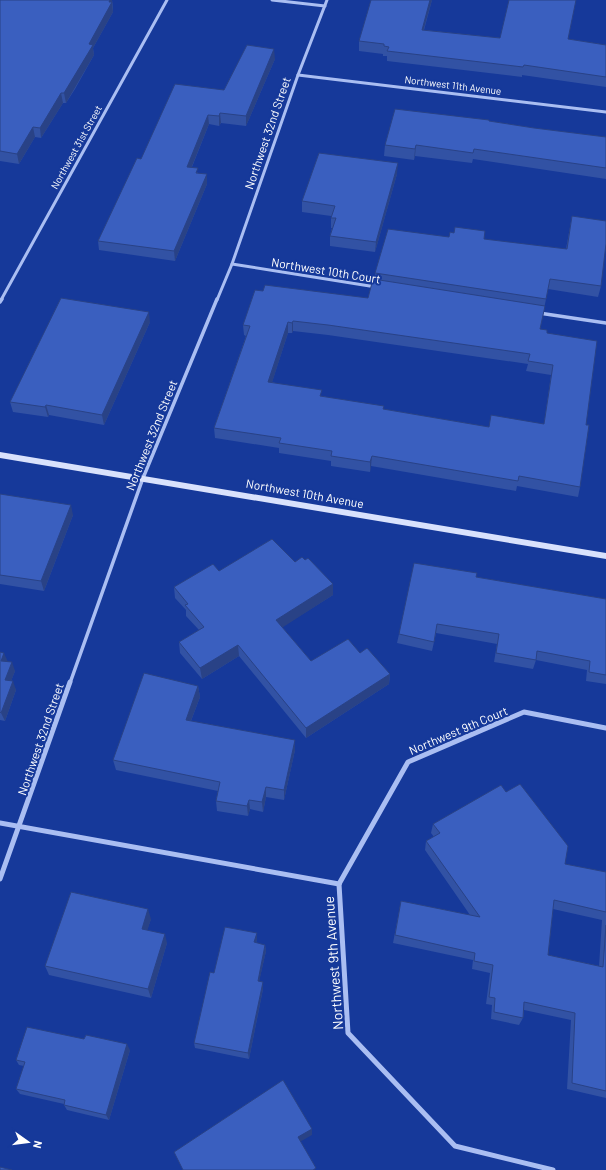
<svg xmlns="http://www.w3.org/2000/svg" width="606" height="1170" viewBox="0 0 606 1170" font-family="Barlow,sans-serif">
	<style>
		.lines { fill: none; stroke-linecap: round; stroke-linejoin: round }
		.street-far2 { stroke: #aabef2; stroke-width: 3 }
		.street-far1 { stroke: #aabef2; stroke-width: 3.5 }
		.street { stroke: #aabef2; stroke-width: 5 }
		.secondary { fill: #d9e2fc; fill-rule: evenodd }
		.wall { fill: #3252a4; fill-rule: evenodd }
		.shaded-wall { fill: #294286 }
		.building { fill: #3a5fbf; stroke: #294286; fill-rule: evenodd }
		.labels { text-anchor: middle; dominant-baseline: central; stroke-width: 4; stroke-linejoin: round; paint-order: stroke }
		.far-street-label { font-size: 10px; fill: #fff; stroke: #16399a }
		.street-label { font-size: 12px; fill: #fff; stroke: #16399a }
		.near-street-label { font-size: 14px; fill: #fff; stroke: #16399a }
	</style>
	<rect width="100%" height="100%" fill="#16399a"/>
	<g class="lines">
		<g class="street-far2">
			<polyline points="272,0 325,6"/>
			<polyline points="298,75 606,112"/>
			<polyline points="232,264 376,287"/>
			<polyline points="1,300 167,0"/>
			<polyline points="217,300 232,264 298,75 327,0"/>
		</g>
		<g class="street-far1">
			<polyline points="0,302 2,299"/>
			<polyline points="539,313 606,323"/>
			<polyline points="70,683 143,478 217,299"/>
		</g>
		<g class="street">
			<polyline points="0,823 339,884"/>
			<polyline points="0,879 70,682"/>
			<polyline points="339,884 348,1033 455,1146 553,1170"/>
			<polyline points="339,884 408,762 524,712 606,728"/>
		</g>
		<polygon class="secondary" points="0,452 606,553 606,559 0,458"/>
	</g>
	<g class="wall">
		<polygon points="0,0 112,0 113,7 113,12 93,48 94,55 75,89 66,103 63,103 41,138 35,137 19,164 0,161"/>
		<polygon points="432,0 424,30 500,38 568,39 606,45 606,87 522,75 522,77 387,61 387,56 383,56 383,54 359,51 359,41"/>
		<polygon points="275,59 246,126 221,123 219,126 209,124 192,167 198,173 207,184 175,261 99,250 98,241 141,159 224,90"/>
		<polygon points="489,121 534,128 606,137 606,179 473,159 472,163 415,156 414,160 384,156 385,145"/>
		<polygon points="397,174 375,252 330,246 330,236 332,228 331,228 331,216 302,212 302,201"/>
		<path d="M572,216L601,286L598,297L548,289L540,329L547,333L586,425L580,487L578,497L517,486L516,491L371,466L370,472L331,466V461L279,453V448L215,438L214,428L246,336L244,335L243,325L263,291L368,298L375,279V273L449,237L484,239L566,249ZM293,331L328,335L528,364L526,371L551,375L544,424L489,427L383,409L322,396L272,382L288,333H292Z"/>
		<polygon points="150,322 104,425 49,415 48,417 13,412 10,402"/>
		<polygon points="0,494 73,515 44,591 0,584"/>
		<polygon points="295,562 333,595 282,627 311,661 360,653 390,674 389,684 306,738 239,656 202,679 180,653 179,642 199,630 186,616 186,610 175,598 174,587 219,571"/>
		<polygon points="476,577 606,599 606,684 586,681 587,670 536,660 533,669 494,662 497,644 436,633 432,651 397,643 399,634"/>
		<polygon points="0,652 15,671 11,681 16,690 5,721 0,720"/>
		<polygon points="198,686 200,697 191,721 295,750 284,800 266,797 263,812 250,809 248,816 217,811 216,801 218,791 116,770 113,760"/>
		<path d="M433,824L565,864L606,872V1098L567,1089L571,1020L524,1010L523,1018L519,1025L491,1019L492,1005L486,1004L490,973L472,969L473,960L393,943L401,901L470,915L425,850L426,841L434,837L431,833ZM553,909L602,920L599,966L548,955Z"/>
		<polygon points="151,919 147,930 167,943 151,998 49,975 45,966"/>
		<polygon points="257,939 256,943 265,945 266,951 259,981 263,989 249,1059 195,1048 194,1043 214,973"/>
		<polygon points="130,1050 109,1120 67,1110 64,1105 64,1104 20,1094 16,1089 24,1066 19,1065 16,1060"/>
	</g>
	<g class="shaded-wall">
		<polygon points="110,0 112,0 113,12 93,48 94,55 66,103 64,93"/>
		<polygon points="430,0 432,0 421,39 422,30"/>
		<polygon points="274,49 275,59 246,126 246,116"/>
		<polygon points="61,93 63,103 41,138 40,128"/>
		<polygon points="220,113 221,123 219,126 219,116"/>
		<polygon points="208,115 209,124 188,176 187,167"/>
		<polygon points="33,127 35,137 19,164 17,154"/>
		<polygon points="416,145 415,156 414,160 415,149"/>
		<polygon points="398,163 397,174 375,252 376,242"/>
		<polygon points="207,174 207,184 175,261 174,251"/>
		<polygon points="149,312 150,322 104,425 102,415"/>
		<polygon points="293,321 293,331 292,333 292,323"/>
		<polygon points="288,322 288,333 269,392 268,382"/>
		<polygon points="46,405 49,415 48,417 45,407"/>
		<polygon points="372,456 371,466 370,472 370,462"/>
		<polygon points="71,505 73,515 44,591 41,581"/>
		<polygon points="333,584 333,595 277,631 276,620"/>
		<polygon points="238,645 239,656 202,679 200,668"/>
		<polygon points="4,653 8,662 1,661"/>
		<polygon points="12,662 15,671 8,689 5,680"/>
		<polygon points="390,674 389,684 306,738 306,728"/>
		<polygon points="13,681 16,690 5,721 1,713"/>
		<polygon points="198,686 200,697 187,731 186,720"/>
		<polygon points="295,740 295,750 284,800 284,790"/>
		<polygon points="266,787 266,797 263,812 262,802"/>
		<polygon points="249,800 250,809 248,816 247,806"/>
		<polygon points="148,909 151,919 145,938 142,929"/>
		<polygon points="257,933 257,939 255,949 254,942"/>
		<polygon points="165,934 167,943 151,998 148,989"/>
		<polygon points="265,945 266,951 258,987 258,981"/>
		<polygon points="263,982 263,989 249,1059 248,1053"/>
		<polygon points="127,1044 130,1050 109,1120 106,1115"/>
		<polygon points="312,1129 312,1135 298,1143 298,1137"/>
	</g>
	<g class="building">
		<polygon points="0,0 110,0 109,2 112,2 89,44 93,45 64,93 61,93 40,128 33,127 17,154 0,151"/>
		<polygon points="371,0 430,0 422,30 500,38 509,0 576,0 568,39 606,45 606,77 524,65 523,67 387,51 389,47 384,46 384,44 359,41"/>
		<polygon points="247,45 274,49 246,116 220,113 219,116 208,115 187,167 198,168 196,173 207,174 174,251 98,241 137,158 141,159 175,84 224,90"/>
		<polygon points="395,109 489,120 489,121 534,128 606,137 606,168 474,149 473,153 416,145 415,149 385,145"/>
		<polygon points="319,153 398,163 376,242 330,236 336,218 331,218 335,206 302,201"/>
		<polygon points="572,216 606,221 606,244 601,286 550,279 546,299 375,273 388,229 449,237 450,232 454,233 455,227 485,231 484,239 567,249"/>
		<path d="M373,279L545,306L540,329L547,330V333L597,341L586,425H589L580,487L519,476L518,481L372,456L370,462L331,456L332,451L279,443L281,438L214,428L250,326L243,325L255,290L263,291L265,285L368,298ZM293,321L328,325L530,354L528,361L553,365L544,424L491,415L489,427L383,409L384,406L320,396L322,390L268,382L288,322L292,323Z"/>
		<polygon points="61,298 149,312 102,415 46,405 45,407 10,402"/>
		<polygon points="0,494 71,505 41,581 0,575"/>
		<polygon points="272,539 295,562 302,557 305,560 308,558 333,584 276,620 311,661 348,639 360,653 367,648 390,674 306,728 238,645 200,668 179,642 204,627 185,605 188,604 174,587 213,564 219,571"/>
		<polygon points="414,563 477,573 476,577 606,599 606,675 589,672 590,661 537,651 536,660 496,653 499,634 437,624 434,642 399,634"/>
		<polygon points="0,652 4,653 1,661 12,662 5,680 13,681 1,713 0,712"/>
		<polygon points="144,673 198,686 186,720 295,740 284,790 266,787 262,802 249,800 247,806 216,801 220,782 113,760"/>
		<polygon points="520,784 568,846 565,864 606,872 606,912 554,900 548,955 603,967 606,925 606,1091 572,1083 575,1013 524,1002 523,1018 494,1012 495,998 489,997 493,965 474,961 475,953 395,935 401,901 480,917 426,841 440,833 433,824 501,785 506,792"/>
		<polygon points="71,892 148,909 142,929 165,934 148,989 45,966"/>
		<polygon points="225,927 257,933 254,942 265,945 258,981 263,982 248,1053 194,1043 210,972 214,973"/>
		<polygon points="27,1027 84,1039 86,1035 127,1044 106,1115 64,1105 65,1100 16,1089 25,1062 16,1060"/>
		<polygon points="283,1080 312,1129 298,1137 316,1168 313,1170 183,1170 174,1152"/>
		<polygon points="0,1167 12,1170 0,1170"/>
	</g>
	<g class="labels">
		<g class="far-street-label">
			<text transform="translate(453 85) rotate(7)">Northwest 11th Avenue</text>
			<text transform="translate(76 147) rotate(-61)">Northwest 31st Street</text>
		</g>
		<g class="street-label">
			<text transform="translate(267 133) rotate(-71)">Northwest 32nd Street</text>
			<text transform="translate(326 270) rotate(9)">Northwest 10th Court</text>
			<text transform="translate(151 435) rotate(-68)">Northwest 32nd Street</text>
			<text transform="translate(305 493) rotate(10)">Northwest 10th Avenue</text>
			<text transform="translate(458 730) rotate(-23)">Northwest 9th Court</text>
			<text transform="translate(40 739) rotate(-71)">Northwest 32nd Street</text>
		</g>
		<g class="near-street-label">
			<text transform="translate(333 963) rotate(-94)">Northwest 9th Avenue</text>
		</g>
	</g>
	<g transform="translate(28 1142) rotate(104)" stroke="#16399a" stroke-width="3" paint-order="stroke">
	<path d="M0-3L7 15L0 10L-7 15Z" fill="#ffffff"/>
	<text y="-6" font-size="11" font-weight="bold" text-anchor="middle" fill="#ffffff">N</text>
	</g>
</svg>
